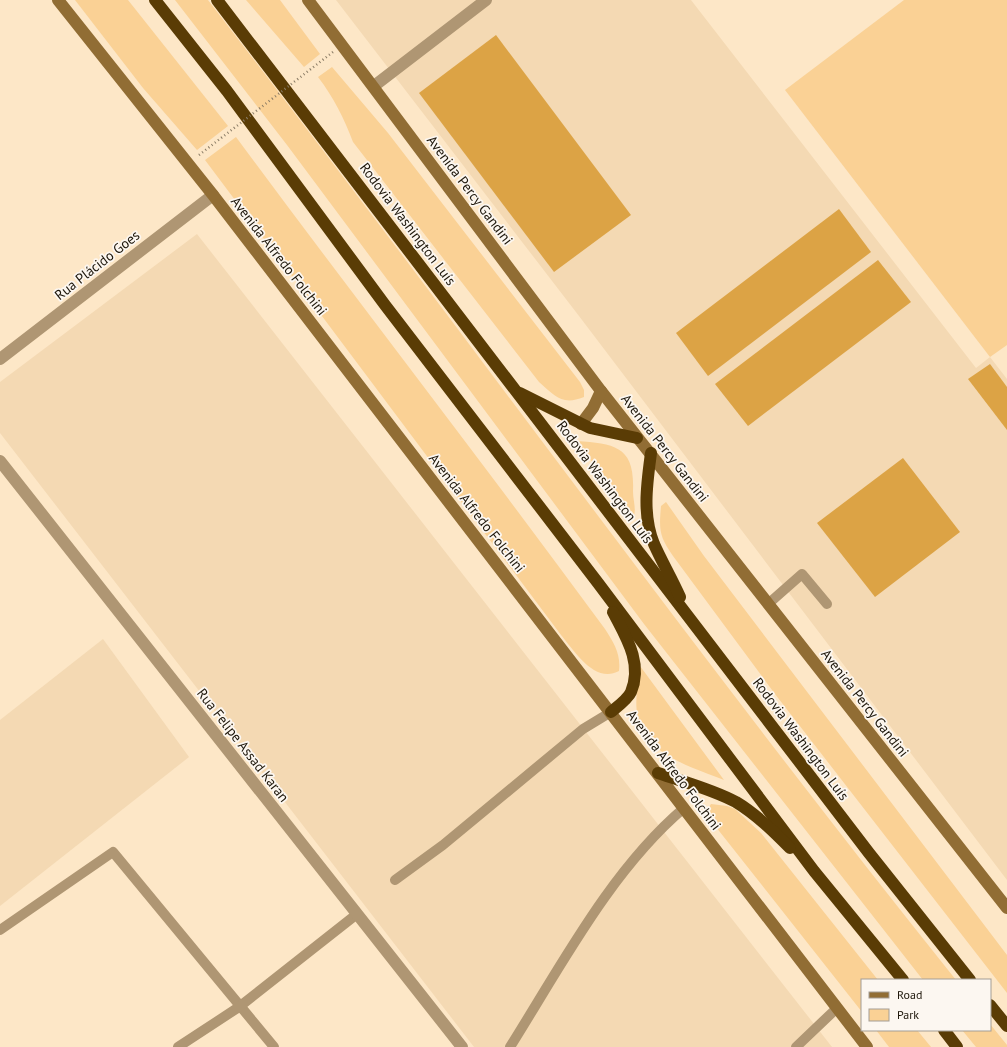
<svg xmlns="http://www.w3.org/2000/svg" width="1007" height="1047" viewBox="0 0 1007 1047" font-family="'PT Sans',sans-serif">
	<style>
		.built { fill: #f4d9b3 }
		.green { fill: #fad195 }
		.building { fill: #dca345 }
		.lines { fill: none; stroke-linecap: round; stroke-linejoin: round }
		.lane { stroke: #af9673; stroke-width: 10 }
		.street { stroke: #af9673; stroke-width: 12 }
		.secondary { stroke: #916d34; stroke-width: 12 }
		.highway { stroke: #5a3c05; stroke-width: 12 }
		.path-bridge { stroke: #897b65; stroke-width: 2.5; stroke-dasharray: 1 3; stroke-linecap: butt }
		.labels { text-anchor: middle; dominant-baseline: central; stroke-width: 3.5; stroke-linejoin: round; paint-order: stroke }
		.street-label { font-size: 14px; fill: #1d160a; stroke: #fcf7f1 }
	</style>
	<rect width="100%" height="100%" fill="#fde7c7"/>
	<g class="built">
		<polygon points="336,0 691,0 976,368 990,357 1007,379 1007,880 579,316"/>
		<polygon points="197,234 832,1047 474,1047 0,433 0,382"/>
		<polygon points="103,639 189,757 0,906 0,720"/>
	</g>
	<g class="green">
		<polygon points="75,0 128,0 228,126 197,150 143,88"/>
		<path d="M175,0H208C459,325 699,659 956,980H923L644,624L287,145Z"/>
		<polygon points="246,0 280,0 320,54 304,67"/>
		<polygon points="904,0 1007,0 1007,345 990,357 785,90"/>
		<path d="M332,67L388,133L580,382L584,390V397C562,406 555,396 539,382L353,142C344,118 334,98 318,77Z"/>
		<path d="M236,137C358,302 484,464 605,629C614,643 621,654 619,671C595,684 575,652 561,635L205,160Z"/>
		<path d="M577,441C615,444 635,446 633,491C633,501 637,510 633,518Z"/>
		<path d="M666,502L704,556L1007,955V993L775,694L673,556C659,536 659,530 661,506Z"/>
		<path d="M640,666L724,780C694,768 646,755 638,718C634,702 638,683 640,666Z"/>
		<path d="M711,804L727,806L735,809L761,833L878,980H862V1012L712,822C708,815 706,811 711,804Z"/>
		<polygon points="990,1024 1007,1045 1007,1047 976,1047 962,1030 990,1030"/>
		<polygon points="876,1030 917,1030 931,1047 889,1047"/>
	</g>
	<g class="building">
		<polygon points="496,35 631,215 554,272 419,93"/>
		<polygon points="839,209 871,252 708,376 676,333"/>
		<polygon points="878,260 911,302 748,426 715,384"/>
		<polygon points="990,364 1007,387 1007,430 968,379"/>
		<polygon points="903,458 960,532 875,597 817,523"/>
	</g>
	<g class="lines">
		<g class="lane">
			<polyline points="768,604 802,574 827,604"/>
			<polyline points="395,880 443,845 583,729 611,712"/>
			<polyline points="0,930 113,852 274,1047"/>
			<polyline points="178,1047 239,1007 357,914"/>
			<path d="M510,1047C561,966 611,870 684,808"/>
			<polyline points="796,1047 837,1008"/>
		</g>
		<g class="street">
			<polyline points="374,86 486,0"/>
			<polyline points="0,359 213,195"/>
			<polyline points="0,461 462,1047"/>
		</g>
		<g class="secondary">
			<polyline points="58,0 213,195 867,1047"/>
			<polyline points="308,0 601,391 1007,908"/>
			<polyline points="581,424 593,408 601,391"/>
		</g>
		<g class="highway">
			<polyline points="155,0 227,91 385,305 598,583 814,871 903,980"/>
			<polyline points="217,0 869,853 970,980"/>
			<polyline points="520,393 590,428 637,438"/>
			<path d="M651,453C647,483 642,515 654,544C662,562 672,579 680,597"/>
			<path d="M611,712C617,707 628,699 631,692C643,663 626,637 613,612"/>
			<path d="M658,773C684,782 712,789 736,802C756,814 774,832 790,848"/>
			<polyline points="990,1005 1007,1026"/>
			<polyline points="944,1030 957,1047"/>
		</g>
		<polyline class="path-bridge" points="199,155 333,52"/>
	</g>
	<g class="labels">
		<g class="street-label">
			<text transform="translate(470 190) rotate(53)">Avenida Percy Gandini</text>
			<text transform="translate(408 224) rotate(53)">Rodovia Washington Luís</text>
			<text transform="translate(279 256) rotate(52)">Avenida Alfredo Folchini</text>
			<text transform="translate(97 265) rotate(-38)">Rua Plácido Goes</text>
			<text transform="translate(665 448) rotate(52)">Avenida Percy Gandini</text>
			<text transform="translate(605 482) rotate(53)">Rodovia Washington Luís</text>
			<text transform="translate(477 513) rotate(52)">Avenida Alfredo Folchini</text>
			<text transform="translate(865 703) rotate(52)">Avenida Percy Gandini</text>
			<text transform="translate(801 739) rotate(53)">Rodovia Washington Luís</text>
			<text transform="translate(243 745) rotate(52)">Rua Felipe Assad Karan</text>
			<text transform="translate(674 770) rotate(53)">Avenida Alfredo Folchini</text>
		</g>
	</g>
	<rect x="861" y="979" width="130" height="52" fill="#fcf7f1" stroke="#a39d95"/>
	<rect x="869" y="992" width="20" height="6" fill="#916d34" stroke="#a39d95"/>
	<text x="897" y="999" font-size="12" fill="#1d160a">Road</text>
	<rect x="869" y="1009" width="20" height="12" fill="#fad195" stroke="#a39d95"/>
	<text x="897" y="1019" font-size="12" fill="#1d160a">Park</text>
</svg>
